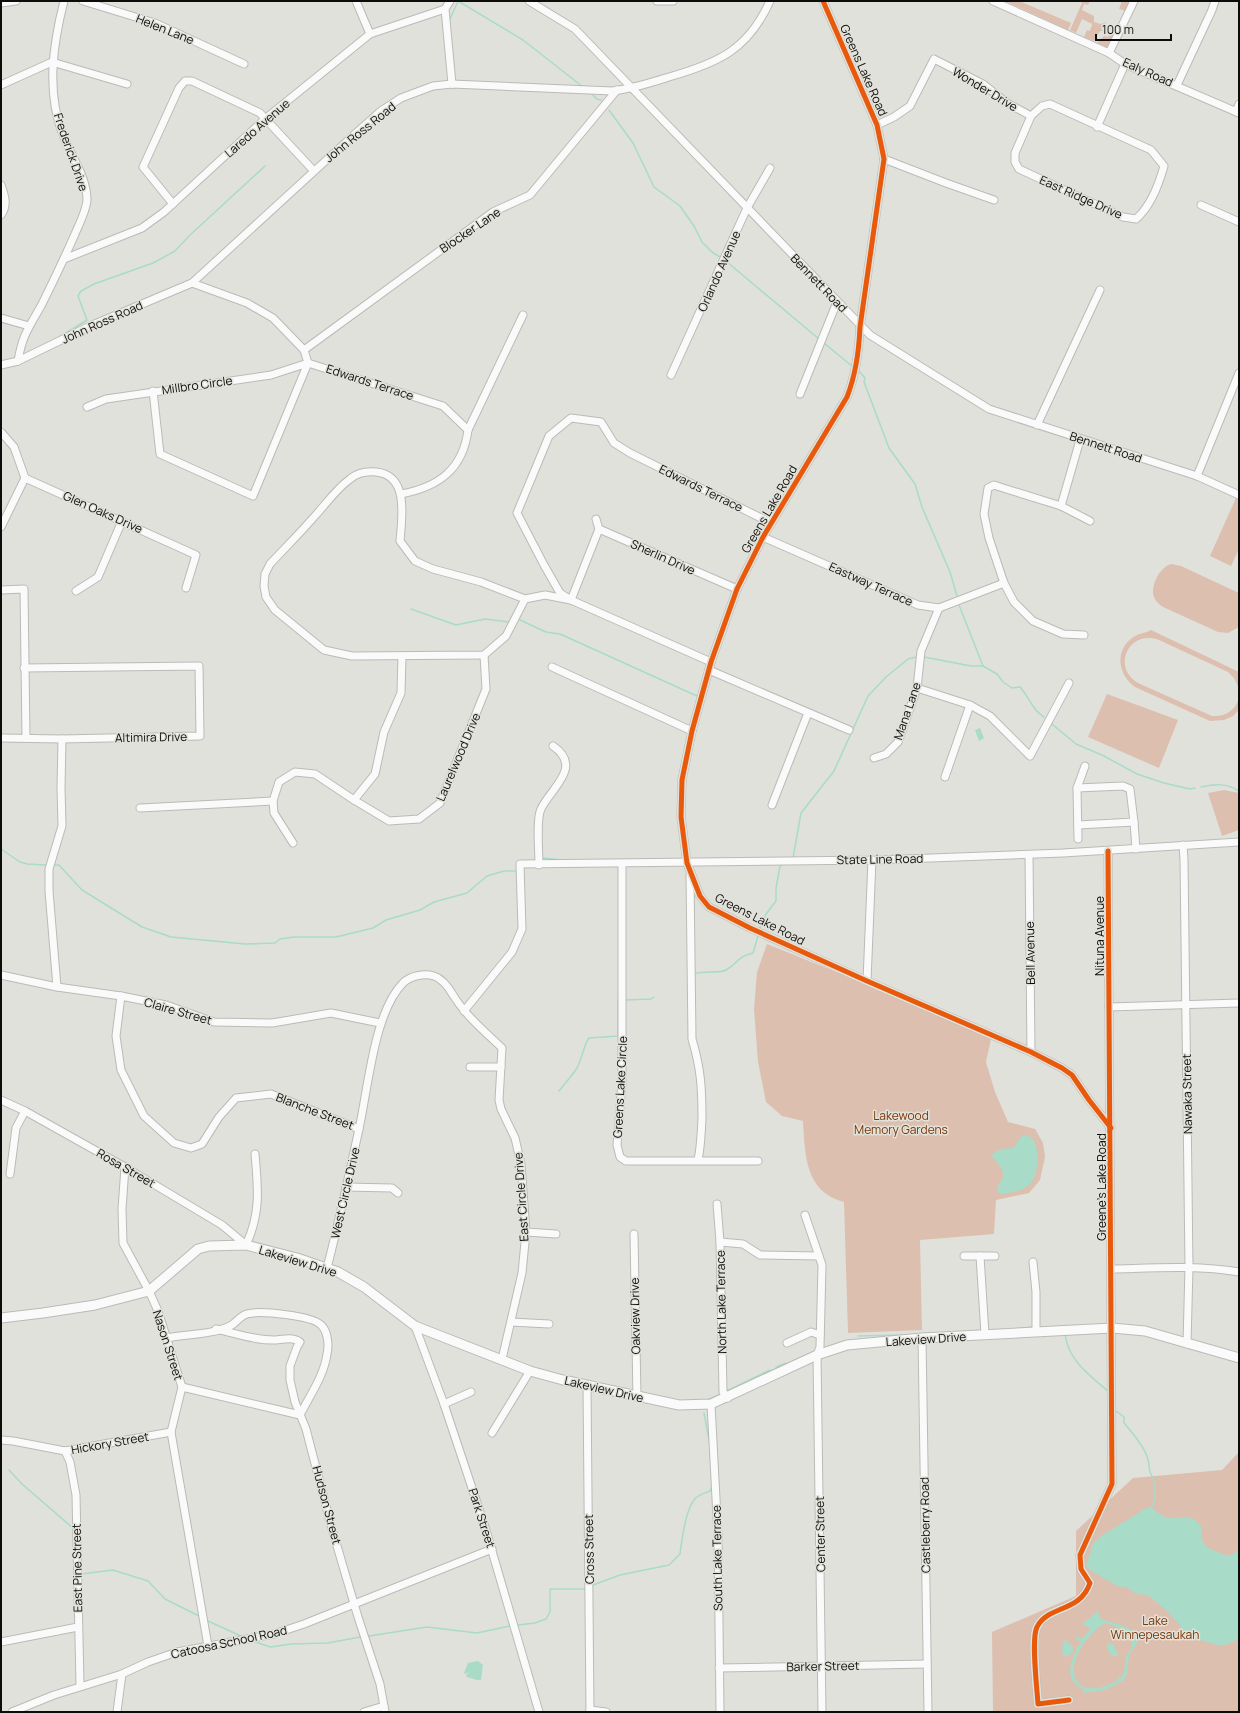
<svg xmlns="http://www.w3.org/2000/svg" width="1240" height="1713" viewBox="0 0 1240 1713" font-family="Manrope,sans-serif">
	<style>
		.green { fill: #dcbfaf }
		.water { fill: #a8dbc8; fill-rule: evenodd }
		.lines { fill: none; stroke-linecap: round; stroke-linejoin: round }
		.stream { stroke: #a8dbc8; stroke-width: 1.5 }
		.minor-casing { stroke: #babab7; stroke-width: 9 }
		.major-casing { stroke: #babab7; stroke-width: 11 }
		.minor { stroke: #fafafa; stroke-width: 7 }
		.major { stroke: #fafafa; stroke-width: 9 }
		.cycleway-casing { stroke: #e2e2db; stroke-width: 8 }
		.cycleway { stroke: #e8590c; stroke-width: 5 }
		.labels { text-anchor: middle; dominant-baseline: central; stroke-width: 3; stroke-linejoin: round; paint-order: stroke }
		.street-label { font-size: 12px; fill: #0c0c0a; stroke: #e2e2db }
		.park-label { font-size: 12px; fill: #7a3505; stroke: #e2e2db }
	</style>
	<rect width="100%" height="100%" fill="#e1e1dc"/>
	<g class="green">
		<polygon points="1005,1 1019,1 1071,23 1068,30"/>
		<polygon points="1080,1 1090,1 1088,5 1084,4 1082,10 1094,16 1094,22 1101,24 1106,22 1102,31 1100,31 1094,41 1084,37 1087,30 1090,31 1092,24 1082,19 1076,33 1070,30 1082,3"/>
		<polygon points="1122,1 1130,1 1126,11 1119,9"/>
		<polygon points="1110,33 1116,36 1108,48 1097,43 1104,36 1108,37"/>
		<polygon points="1236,498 1239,499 1239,549 1231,566 1210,556"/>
		<path d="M1171,564L1181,566L1239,593V627L1228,633L1218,632L1163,607C1159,604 1156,602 1154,597C1150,586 1160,567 1171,564Z"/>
		<path d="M1151,630L1239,672V688L1234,678L1228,672L1159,640C1129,629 1111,667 1138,683L1212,716C1225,717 1235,711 1239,698V710L1233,716L1224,720L1210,721L1135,687C1119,676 1114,652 1131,639C1137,633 1144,634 1151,630Z"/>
		<polygon points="1107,694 1178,720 1159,768 1088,737"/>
		<polygon points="1224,790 1239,793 1239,830 1222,836 1208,793"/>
		<path d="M767,944L861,982L991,1039L986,1062L995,1092L1008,1122L1035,1129L1043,1143L1045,1157L1040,1180L1029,1193L996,1200L994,1234L920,1240L922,1330L848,1333L844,1202C805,1192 805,1155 803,1121L782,1116L766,1102L758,1062L754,1009L757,972Z"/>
		<polygon points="1239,1452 1239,1712 993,1712 992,1632 1076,1596 1076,1531 1133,1478 1222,1470"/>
	</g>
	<g class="water">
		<polygon points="980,728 984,738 979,741 975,730"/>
		<path d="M1023,1135L1031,1137C1041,1146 1039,1175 1030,1184C1023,1191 1009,1194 1000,1193L997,1191C997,1185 1000,1184 1002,1179C1006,1170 997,1163 992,1156L993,1153L1001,1149L1013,1148Z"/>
		<path d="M1148,1507C1155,1508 1158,1514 1165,1517C1179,1522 1191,1510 1202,1528C1198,1549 1213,1549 1227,1556L1233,1554L1239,1549V1639L1225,1645H1218L1199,1640L1187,1634L1168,1612L1148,1595L1136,1594L1128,1588L1117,1586L1090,1570L1086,1566L1093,1544L1101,1536Z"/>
		<path d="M1098,1611L1101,1619C1113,1624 1137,1625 1138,1642L1129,1655L1127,1674L1123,1681L1105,1690L1083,1693V1691L1085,1690C1061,1680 1071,1658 1081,1642L1075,1639L1076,1636L1082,1639L1090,1630L1088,1626L1082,1624ZM1107,1623L1131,1634L1132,1647L1126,1656L1124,1671L1121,1678L1118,1677L1117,1679L1118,1680C1075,1705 1059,1669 1090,1636C1095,1630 1100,1625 1107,1623Z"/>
		<polygon points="1066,1640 1073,1647 1073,1651 1069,1656 1063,1656 1062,1647 1064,1644 1062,1642"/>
		<polygon points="1108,1643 1114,1645 1118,1654 1117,1656 1112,1656 1107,1649 1107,1645"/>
		<polygon points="478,1661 483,1665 481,1680 477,1680 467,1677 466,1675 470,1672 465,1674 464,1673 468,1663"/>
	</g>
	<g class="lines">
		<g class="stream">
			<polyline points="458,1 523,40 583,87"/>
			<polyline points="450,19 458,1"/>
			<polyline points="591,93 597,99 601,100"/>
			<polyline points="609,110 633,143 654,187 680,206 694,226 702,242 712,252 720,257"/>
			<polyline points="727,262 819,339"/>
			<polyline points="58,338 87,320 78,296 81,291 94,284 153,263 175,251 189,236 265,166"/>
			<polyline points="824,343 853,367"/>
			<polyline points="858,370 865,378 864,382 889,448 915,484 922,507 950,572 957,596"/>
			<path d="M959,605L983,666L997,674L1003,682L1012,688L1020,687C1029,697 1033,711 1044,717"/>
			<polyline points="411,609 456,625 485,619 509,622"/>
			<polyline points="520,620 546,632 560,634 697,696"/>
			<polyline points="924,657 971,666 983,666"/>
			<polyline points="1052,724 1076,744 1102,755 1137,774 1164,783 1190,789 1195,788"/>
			<path d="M1201,787C1216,784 1226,783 1239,791"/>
			<polyline points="1,849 20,862 27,864 46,865"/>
			<polyline points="543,858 562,860"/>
			<polyline points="793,858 801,813 834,771 868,696 886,677 908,659 916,657"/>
			<polyline points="54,865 59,865 82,890 142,927 171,937 245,944 275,943 280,939 294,937 336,937 373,928 386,920 420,910 434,902 467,893 487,876 504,871 516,871"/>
			<polyline points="760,928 766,914 776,901 776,888 780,866 782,865"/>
			<path d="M694,974C705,970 718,974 726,970C738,963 737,957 753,953L758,936"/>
			<polyline points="625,1000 651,999 654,997"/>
			<path d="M559,1091C565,1083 572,1076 577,1068C582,1059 584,1044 589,1038L618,1036V1000"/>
			<polyline points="1040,1327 1061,1327"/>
			<polyline points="1014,1329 1033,1327"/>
			<path d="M1065,1334C1068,1360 1089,1375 1108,1391"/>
			<polyline points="858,1336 902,1335"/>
			<polyline points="776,1367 786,1363"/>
			<polyline points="727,1391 770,1370"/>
			<polyline points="707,1400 719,1395"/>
			<path d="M1116,1411L1124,1417V1423C1132,1432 1144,1447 1148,1459C1149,1463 1149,1468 1150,1472C1156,1483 1157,1496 1151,1508"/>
			<polyline points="704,1413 710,1445"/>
			<polyline points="9,1470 22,1484 74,1529"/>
			<polyline points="81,1574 113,1570 148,1581 165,1599 199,1616"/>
			<path d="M593,1585L620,1575L669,1565L680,1554C682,1540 685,1512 694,1500C697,1495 705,1493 710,1491L712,1486"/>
			<polyline points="208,1621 243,1637"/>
			<polyline points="518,1625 535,1623 546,1619 550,1612 550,1589 586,1589"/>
			<polyline points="369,1636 427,1627 477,1633 510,1626"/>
			<polyline points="253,1641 270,1647 291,1644 328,1643 360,1637"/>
		</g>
		<defs>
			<g id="minor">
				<polyline points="83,1 155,23 244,64"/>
				<polyline points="356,1 370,34"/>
				<polyline points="529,1 575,29 870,335 989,409 1197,476 1239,495"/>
				<polyline points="657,1 673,1"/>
				<path d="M823,1L877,125L884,159L860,327C859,351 856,374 847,397L763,537L737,589L711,662L692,731L682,780L681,817L687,863L700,896L709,907L750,928L867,981L1031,1052L1062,1068L1072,1075L1089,1100L1111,1128"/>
				<polyline points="993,1 1109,53 1125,64 1239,113"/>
				<polyline points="1,3 16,1"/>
				<polyline points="445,9 452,84"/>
				<polyline points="1109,53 1134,1"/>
				<polyline points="1,85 52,62 127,84"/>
				<polyline points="1177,85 1212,10 1215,1"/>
				<path d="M1050,104L1151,150L1164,166C1159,184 1150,207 1136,219L1123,217L1019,169L1015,162V153L1031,116L1042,106Z"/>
				<polyline points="1236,112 1239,104"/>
				<polyline points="877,125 894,117 910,106 934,59 983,84 1007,103 1031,116"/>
				<polyline points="1097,127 1125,64"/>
				<polyline points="884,159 946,183 994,200"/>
				<path d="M1,185C5,196 8,205 1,215"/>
				<polyline points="173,204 143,167 179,88 185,81 192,81 260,113 313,170"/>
				<polyline points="1201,205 1239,222"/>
				<polyline points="64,259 142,228 164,212 265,119 370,34 445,9 450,1"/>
				<polyline points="192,283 247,303 273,318 304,350 308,363 443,406 468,430"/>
				<polyline points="1,318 29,326"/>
				<polyline points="304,350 493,212 530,195 617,90"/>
				<path d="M18,361C22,336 29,327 41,306C53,282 64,259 75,234C79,224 86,212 87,200C87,177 71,156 63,135C46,92 53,44 64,1"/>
				<path d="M1,365L18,361L90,326L192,283L356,133L381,111L401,98L433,86L452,84L612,91C632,89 650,83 669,77C718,63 748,50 770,1"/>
				<polyline points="671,375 747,208 770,168"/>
				<polyline points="153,391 160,454 253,496 308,363"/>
				<polyline points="800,394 837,302"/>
				<polyline points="87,407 106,399 271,375 308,363"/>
				<polyline points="1037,425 1100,290"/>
				<polyline points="1,432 14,447 25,478 196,555 186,588"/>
				<polyline points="1197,476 1239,373"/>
				<path d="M401,494C439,487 463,469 468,430L523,315"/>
				<polyline points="1061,506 1080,440"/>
				<polyline points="596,519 599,529 737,589"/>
				<polyline points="1,527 25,478"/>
				<polyline points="763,537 918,605 939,608 1004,583"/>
				<polyline points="1,590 24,589 26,738"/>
				<polyline points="76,591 98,577 122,521"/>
				<path d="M525,599L481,582L433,569L415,561L400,541C402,517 409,475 376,472C366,471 357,473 350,479C336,489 326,504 314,517C300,533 285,548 270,564L265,574L264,586L266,597L275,610L324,650L352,656L484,655L506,636L525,599L545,595L571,600"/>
				<polyline points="571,600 599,529"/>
				<polyline points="1084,635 1063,634 1033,621 1014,602 1004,583 989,538 984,514 988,488 994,485 1003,488 1061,506 1090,521"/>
				<polyline points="711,662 571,600 560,593 544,565 517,513 549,436 571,418 601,422 614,443 630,453 771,523"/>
				<polyline points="552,667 692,731"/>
				<polyline points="709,670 849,730"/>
				<polyline points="917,688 970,705 990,716 1030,756 1069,683"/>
				<polyline points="1,738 62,739 200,736 199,666 24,668"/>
				<polyline points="874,758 886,754 898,742 917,688 921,651 939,608"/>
				<polyline points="945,777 970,705"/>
				<polyline points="1077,788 1123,786 1130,789 1134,822 1078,825"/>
				<polyline points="354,800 375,774 384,732 401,693 402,656"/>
				<polyline points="772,805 808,713"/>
				<polyline points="140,808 273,801"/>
				<polyline points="1134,822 1136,849"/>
				<polyline points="1078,839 1077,788 1085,766"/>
				<polyline points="293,843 274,813 273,801 279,782 295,772 315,774 354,800 389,821 419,819 440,803 486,689 484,655"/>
				<polyline points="1183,845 1184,860 1189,1267 1187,1344"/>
				<polyline points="1029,855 1031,1052"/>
				<polyline points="622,864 622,1083 617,1145 620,1157 626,1161 758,1161"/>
				<path d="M539,865C539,852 536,819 541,809C550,789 584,767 553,746"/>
				<path d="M690,875L692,1039C701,1069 702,1088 702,1119C701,1134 701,1146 698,1160"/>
				<polyline points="1,975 57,987 121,996 166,1005 214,1022 272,1023 331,1013 380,1023"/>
				<polyline points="867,981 872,860"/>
				<polyline points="57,987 49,891 49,869 62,826 61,788 62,739"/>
				<polyline points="121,996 116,1036 121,1070 144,1116 174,1143 191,1148 202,1144 219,1117 236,1098 271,1094 359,1129"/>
				<polyline points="1109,1007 1239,1003"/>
				<polyline points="464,1011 512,952 522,929 520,864 877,860 1063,853 1239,842"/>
				<polyline points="470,1067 501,1067"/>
				<path d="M1,1100L25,1111L125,1167L222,1225L246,1245C261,1213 258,1188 255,1154"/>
				<polyline points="125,1167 122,1209 123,1243 149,1291 158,1311 182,1387 171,1432 208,1646"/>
				<polyline points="10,1174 16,1128 25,1111"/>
				<polyline points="346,1187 392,1188 398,1193"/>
				<polyline points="717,1204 720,1242 723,1392 728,1398"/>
				<polyline points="805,1215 822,1265 820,1347 817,1355 822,1712"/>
				<polyline points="526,1232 556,1234"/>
				<polyline points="634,1234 637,1397"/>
				<polyline points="720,1242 743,1244 760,1255 819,1256"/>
				<polyline points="964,1256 995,1256"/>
				<polyline points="980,1256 985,1334"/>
				<polyline points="1033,1262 1036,1292 1036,1331"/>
				<path d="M327,1268C339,1222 349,1175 359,1129C368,1089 374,1012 403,983C410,976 424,973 434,976C443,979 449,988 453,995C466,1016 484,1031 502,1048L499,1100L501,1109L515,1138L521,1164L526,1232L522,1273L502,1359"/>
				<path d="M1112,1269C1154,1268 1197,1265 1239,1272"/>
				<polyline points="511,1322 549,1324"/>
				<polyline points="415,1326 444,1404 485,1527 539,1712"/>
				<path d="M216,1329C235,1333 257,1341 276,1340C285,1339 293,1337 300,1342L297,1347L290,1366V1380L295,1402L306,1429L332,1529L358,1617L380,1684L385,1712"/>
				<path d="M167,1338C187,1334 211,1335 230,1326C236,1323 241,1315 247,1314C260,1310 313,1316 321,1325C328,1331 329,1346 327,1354C324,1376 310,1395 300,1415"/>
				<polyline points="922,1338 928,1712"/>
				<polyline points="787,1343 811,1332 820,1335"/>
				<polyline points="587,1386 590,1712"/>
				<polyline points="182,1387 300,1415"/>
				<polyline points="444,1404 471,1392"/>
				<polyline points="711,1404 718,1536 720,1712"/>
				<polyline points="492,1433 530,1371"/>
				<polyline points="1,1440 13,1441 65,1451 171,1432"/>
				<polyline points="65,1451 70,1462 76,1495 80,1686"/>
				<polyline points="1,1642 78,1627"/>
				<polyline points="719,1668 927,1664"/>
				<path d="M1069,1700L1038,1704C1037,1688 1031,1638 1037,1627C1048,1605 1080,1613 1090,1583L1081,1569L1080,1555L1112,1484L1108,851"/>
				<polyline points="590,1710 606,1712"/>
				<polyline points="12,1712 54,1695 122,1674 148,1662 177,1652 274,1634 304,1624 492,1549"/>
				<polyline points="117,1712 122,1674"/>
				<polyline points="364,1712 384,1706"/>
			</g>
			<polyline id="major" points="1,1318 43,1313 95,1305 149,1291 198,1249 209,1246 246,1245 297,1258 338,1272 364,1287 415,1326 530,1371 563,1380 679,1405 711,1404 817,1355 847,1345 922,1338 1112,1328 1145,1331 1239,1358"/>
		</defs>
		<use href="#minor" class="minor-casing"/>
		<use href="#major" class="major-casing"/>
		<use href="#minor" class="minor"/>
		<use href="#major" class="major"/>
		<defs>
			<g id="cycleway">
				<path d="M823,1L877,125L884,159L860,327C859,351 856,374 847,397L763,537L737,589L711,662L692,731L682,780L681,817L687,863L700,896L709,907L750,928L867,981L1031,1052L1062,1068L1072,1075L1089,1100L1111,1128"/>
				<path d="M1069,1700L1038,1704C1037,1688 1031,1638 1037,1627C1048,1605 1080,1613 1090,1583L1081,1569L1080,1555L1112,1484L1108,851"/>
			</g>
		</defs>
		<use href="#cycleway" class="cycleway-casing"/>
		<use href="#cycleway" class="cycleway"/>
	</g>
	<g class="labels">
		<g class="street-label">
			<text transform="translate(165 29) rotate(22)">Helen Lane</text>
			<text transform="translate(864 70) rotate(66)">Greens Lake Road</text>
			<text transform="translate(1148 72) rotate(24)">Ealy Road</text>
			<text transform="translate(985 89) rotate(31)">Wonder Drive</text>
			<text transform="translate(257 128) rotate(-41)">Laredo Avenue</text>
			<text transform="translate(360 132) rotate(-39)">John Ross Road</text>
			<text transform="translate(71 152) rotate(71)">Frederick Drive</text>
			<text transform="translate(1081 197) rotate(24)">East Ridge Drive</text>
			<text transform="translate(470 230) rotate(-34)">Blocker Lane</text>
			<text transform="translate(719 271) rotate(-66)">Orlando Avenue</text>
			<text transform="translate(819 283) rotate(46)">Bennett Road</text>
			<text transform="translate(102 322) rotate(-24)">John Ross Road</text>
			<text transform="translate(370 382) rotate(18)">Edwards Terrace</text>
			<text transform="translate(197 385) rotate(-8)">Millbro Circle</text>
			<text transform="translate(1106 447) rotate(18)">Bennett Road</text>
			<text transform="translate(701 488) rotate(26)">Edwards Terrace</text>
			<text transform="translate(769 509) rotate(-60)">Greens Lake Road</text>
			<text transform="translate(103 512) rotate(24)">Glen Oaks Drive</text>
			<text transform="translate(663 557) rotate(24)">Sherlin Drive</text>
			<text transform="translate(871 584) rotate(24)">Eastway Terrace</text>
			<text transform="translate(907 711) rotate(-71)">Mana Lane</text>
			<text transform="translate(151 737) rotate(-1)">Altimira Drive</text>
			<text transform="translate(458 757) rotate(-67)">Laurelwood Drive</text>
			<text transform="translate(880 859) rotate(-1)">State Line Road</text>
			<text transform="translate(760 919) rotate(27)">Greens Lake Road</text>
			<text transform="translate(1099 936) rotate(-90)">Nituna Avenue</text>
			<text transform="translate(1030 953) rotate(-91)">Bell Avenue</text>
			<text transform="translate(178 1011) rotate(16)">Claire Street</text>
			<text transform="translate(620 1087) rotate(-87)">Greens Lake Circle</text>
			<text transform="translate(1187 1094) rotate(-91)">Nawaka Street</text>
			<text transform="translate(315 1111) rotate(21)">Blanche Street</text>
			<text transform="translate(126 1168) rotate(30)">Rosa Street</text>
			<text transform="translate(1101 1187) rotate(-90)">Greene's Lake Road</text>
			<text transform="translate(345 1193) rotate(-77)">West Circle Drive</text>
			<text transform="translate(521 1197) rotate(-94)">East Circle Drive</text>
			<text transform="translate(298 1261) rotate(17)">Lakeview Drive</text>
			<text transform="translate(721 1302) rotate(-91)">North Lake Terrace</text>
			<text transform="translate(635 1316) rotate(-91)">Oakview Drive</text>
			<text transform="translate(926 1339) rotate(-4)">Lakeview Drive</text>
			<text transform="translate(168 1345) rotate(72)">Nason Street</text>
			<text transform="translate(604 1389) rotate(13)">Lakeview Drive</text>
			<text transform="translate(110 1443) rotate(-10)">Hickory Street</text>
			<text transform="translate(327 1505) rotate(75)">Hudson Street</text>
			<text transform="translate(482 1518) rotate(72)">Park Street</text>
			<text transform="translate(925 1525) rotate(-91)">Castleberry Road</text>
			<text transform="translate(820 1534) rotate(-91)">Center Street</text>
			<text transform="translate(589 1549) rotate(-91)">Cross Street</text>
			<text transform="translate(717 1558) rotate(-91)">South Lake Terrace</text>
			<text transform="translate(77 1568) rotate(-91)">East Pine Street</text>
			<text transform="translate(229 1642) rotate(-12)">Catoosa School Road</text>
			<text transform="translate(823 1666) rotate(-1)">Barker Street</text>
		</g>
		<g class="park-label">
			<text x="901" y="1115">Lakewood<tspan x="901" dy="14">Memory Gardens</tspan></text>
			<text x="1155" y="1620">Lake<tspan x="1155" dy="14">Winnepesaukah</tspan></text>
		</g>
	</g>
	<rect width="1240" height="1713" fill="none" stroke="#0c0c0a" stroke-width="4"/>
	<path d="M1096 34v6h75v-6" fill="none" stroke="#0c0c0a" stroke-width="2"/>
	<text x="1102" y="34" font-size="12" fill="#0c0c0a" stroke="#e2e2db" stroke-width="3" paint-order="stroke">100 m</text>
</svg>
